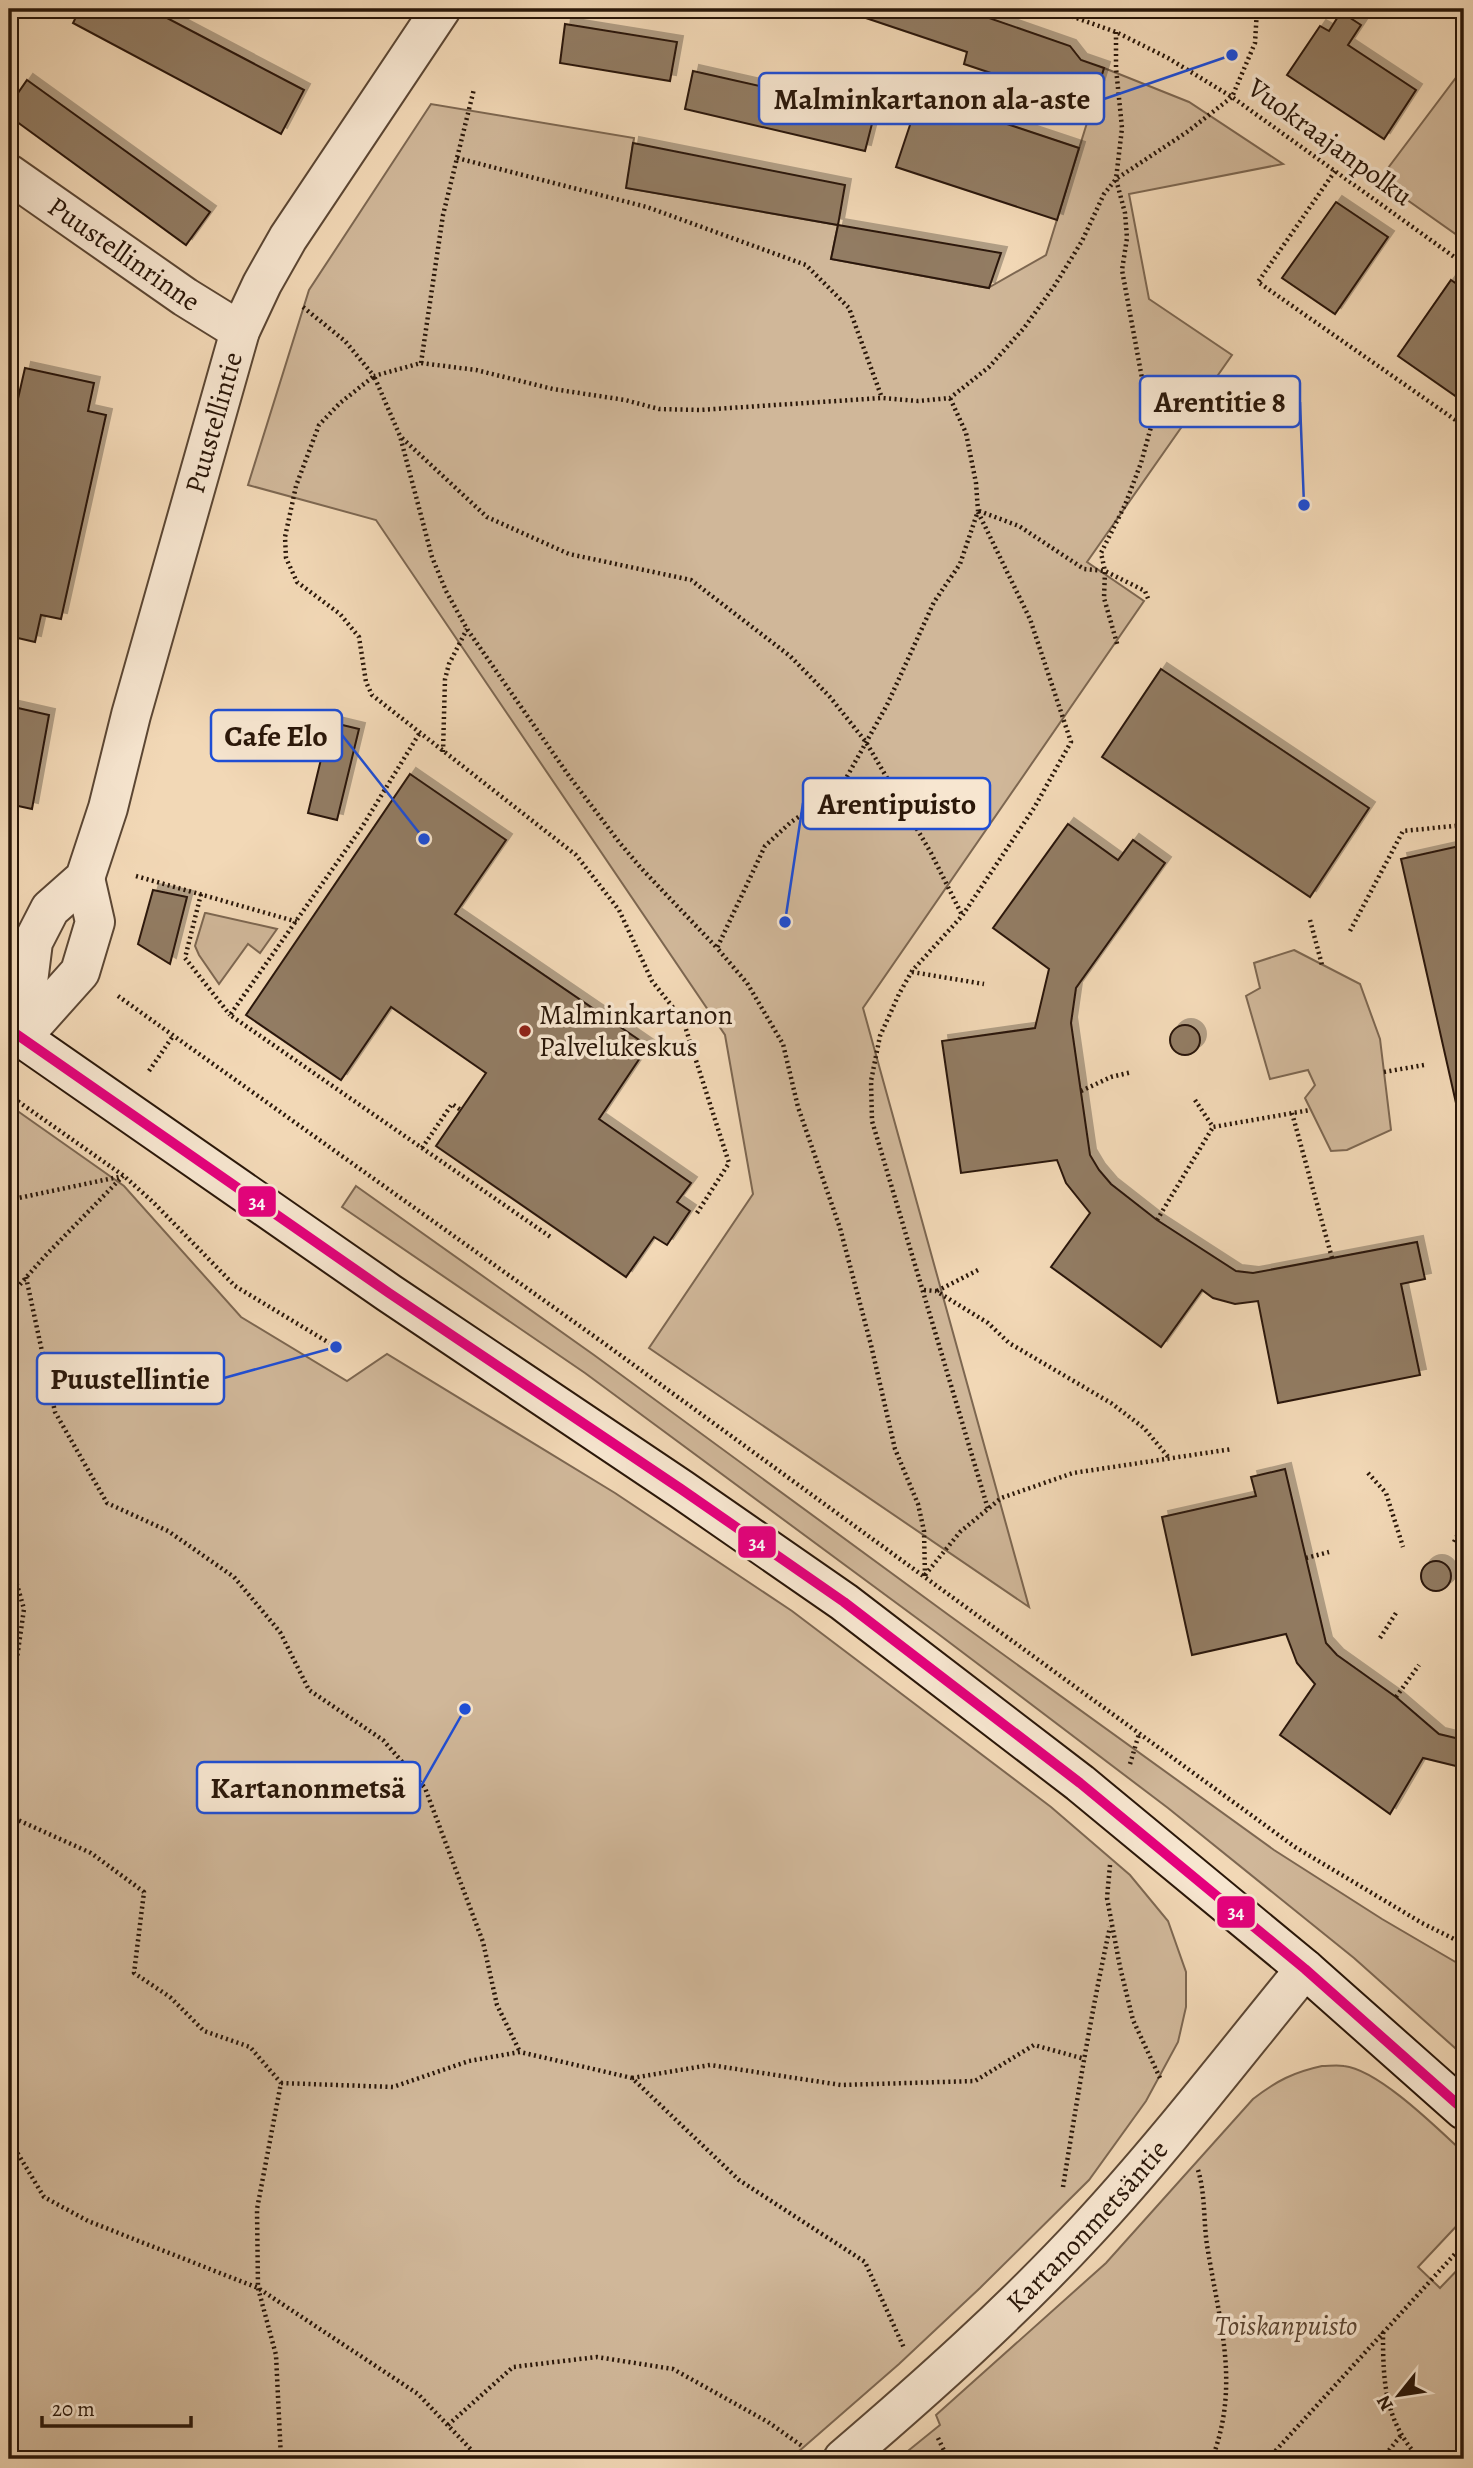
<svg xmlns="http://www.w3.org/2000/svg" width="1473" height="2468" viewBox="0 0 1473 2468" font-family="Alegreya,serif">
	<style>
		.green { fill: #d0b799; stroke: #7d6751; stroke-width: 2 }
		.building { fill: #927b63; stroke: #2a1709; stroke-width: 2; filter: url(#shadow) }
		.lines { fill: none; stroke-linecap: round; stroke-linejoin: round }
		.minor-casing { stroke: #5c4734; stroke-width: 42 }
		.secondary-casing { stroke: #2a1709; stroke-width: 42 }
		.path { stroke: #2a1709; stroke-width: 4.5; stroke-dasharray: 2 3.5; stroke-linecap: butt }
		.minor { stroke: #f7e6d0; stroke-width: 38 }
		.secondary { stroke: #f7e6d0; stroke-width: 38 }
		.bus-1-casing { stroke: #f7e6d0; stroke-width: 16 }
		.bus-1 { stroke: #e5007d; stroke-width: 10 }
		.poi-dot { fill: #8f2418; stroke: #f7e6d0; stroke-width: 2.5 }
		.labels { text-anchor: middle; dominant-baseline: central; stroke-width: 7; stroke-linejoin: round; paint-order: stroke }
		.street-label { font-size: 28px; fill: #2a1709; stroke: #f7e6d0 }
		.poi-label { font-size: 28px; fill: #2a1709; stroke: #f7e6d0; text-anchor: start }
		.park-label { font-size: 28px; font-style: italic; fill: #5c4734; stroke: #f7e6d0 }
		.leader { fill: none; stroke: #1d4ed8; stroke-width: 2.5 }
		.callout-dot { fill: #1d4ed8; stroke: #f7e6d0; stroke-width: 2.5 }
		.callout { fill: #f7e6d0; stroke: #1d4ed8; stroke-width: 2.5 }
		.callout-label { font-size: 30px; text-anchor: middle; font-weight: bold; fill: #2a1709 }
		.line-badge { stroke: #f7e6d0; stroke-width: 2.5 }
		.badge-label { font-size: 19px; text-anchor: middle; font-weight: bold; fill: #fff }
	</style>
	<defs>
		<filter id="shadow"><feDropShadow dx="6" dy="-6" stdDeviation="0" flood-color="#0004"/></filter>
	</defs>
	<rect width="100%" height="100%" fill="#f2d8b6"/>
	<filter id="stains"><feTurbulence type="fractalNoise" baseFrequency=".00286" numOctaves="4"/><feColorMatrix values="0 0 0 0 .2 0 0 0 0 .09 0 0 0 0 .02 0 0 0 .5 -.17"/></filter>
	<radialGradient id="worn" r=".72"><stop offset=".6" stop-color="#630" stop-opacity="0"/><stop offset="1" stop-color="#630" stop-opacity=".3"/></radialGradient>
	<g class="green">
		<polygon points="1464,67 1464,240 1379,180"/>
		<polygon points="1104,68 1189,102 1283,164 1129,194 1149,299 1232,355 1087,562 1144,601 863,1008 1029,1607 649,1348 753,1194 725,1035 376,520 248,485 309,290 431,104 634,138 627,188 838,225 831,259 988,288 1046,255"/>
		<polygon points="205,913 206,913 277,929 260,953 248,944 219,984 199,955 195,946"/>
		<polygon points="1294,950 1360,984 1380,1039 1391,1130 1347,1150 1331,1151 1305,1098 1315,1085 1308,1070 1270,1079 1246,996 1260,988 1254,963"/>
		<polygon points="9,1105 124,1186 241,1317 347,1381 387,1354 615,1493 792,1611 1051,1807 1130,1875 1168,1921 1186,1972 1186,2007 1178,2042 1146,2101 1089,2180 980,2288 899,2364 790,2459 9,2459"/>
		<polygon points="356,1186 594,1355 950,1616 1274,1850 1382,1919 1464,1967 1464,2056 1354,1958 1168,1808 937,1633 585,1373 342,1207"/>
		<path d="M1322,2066C1329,2066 1337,2065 1344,2066C1379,2070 1438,2129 1464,2153V2218L1418,2267L1440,2288L1464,2263V2459H898L940,2425L936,2415L1106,2263L1253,2099C1276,2081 1294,2072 1322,2066Z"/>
	</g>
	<g class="building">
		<polygon points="80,9 150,9 304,90 281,134 73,23"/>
		<polygon points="839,9 963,9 1070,46 1081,60 1104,68 1092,107 964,64 967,52"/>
		<polygon points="1341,12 1361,25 1348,45 1416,90 1384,139 1287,75 1320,26 1329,31"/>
		<polygon points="565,24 677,42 670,81 560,63"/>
		<polygon points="693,71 875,112 865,151 685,109"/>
		<polygon points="27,80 210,212 186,245 9,116 9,106"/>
		<polygon points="920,95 1079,148 1057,220 896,167"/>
		<polygon points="633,143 845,185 838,225 626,188"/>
		<polygon points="1336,202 1388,237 1335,314 1282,278"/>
		<polygon points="838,225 1001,253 989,288 831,259"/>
		<polygon points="1451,280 1464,289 1464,402 1398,356"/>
		<polygon points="25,368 94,383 88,411 106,415 61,619 41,615 35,642 9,636 9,438"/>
		<polygon points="1161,669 1369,808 1310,897 1102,757"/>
		<polygon points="9,706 49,715 32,809 9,804"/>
		<polygon points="330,722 359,729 337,820 308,813"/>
		<polygon points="410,774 506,840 455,914 648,1046 599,1119 691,1183 677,1202 690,1211 667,1245 654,1237 626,1277 436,1146 486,1073 391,1007 341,1080 246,1015"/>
		<polygon points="1068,824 1118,860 1133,840 1165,863 1076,988 1071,1023 1090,1155 1099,1170 1111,1184 1157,1220 1236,1271 1253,1273 1417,1242 1425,1279 1401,1284 1420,1375 1278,1403 1258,1301 1235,1304 1213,1298 1202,1290 1161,1347 1051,1267 1090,1213 1066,1183 1057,1160 961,1173 942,1041 1035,1028 1049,969 993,928"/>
		<polygon points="1464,845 1464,1101 1456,1103 1401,859"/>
		<polygon points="153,890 187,897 170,964 138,944"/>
		<circle cx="1185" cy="1040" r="15"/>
		<polygon points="1285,1469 1326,1643 1337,1655 1396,1697 1439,1734 1464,1740 1464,1768 1423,1758 1390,1814 1280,1735 1315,1684 1297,1663 1286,1634 1192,1655 1162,1517 1256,1496 1251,1477"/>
		<circle cx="1436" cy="1576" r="15"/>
	</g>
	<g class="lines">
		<defs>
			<g id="minor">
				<path id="s1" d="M9,174L185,297L240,331"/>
				<path id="s2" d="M21,1038L33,942L50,909L85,878L108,808L131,715L240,331L262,284L288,238L441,9"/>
				<polyline points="21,1038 80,972 95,922 85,878"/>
				<path id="s3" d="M843,2459C927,2387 1011,2312 1087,2230C1164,2147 1233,2057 1305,1969"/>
			</g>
			<polyline id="secondary" points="9,1029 389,1293 681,1489 844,1602 1080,1783 1305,1969 1464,2110"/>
		</defs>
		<use href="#minor" class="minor-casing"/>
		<use href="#secondary" class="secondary-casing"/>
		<g class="path">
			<polyline points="1051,9 1116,32 1168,58 1232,97 1464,264"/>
			<polyline points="1116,32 1116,68 1122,128 1116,179 1125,213 1127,238 1122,270 1151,427 1141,463 1125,505 1101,553 1105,571 1104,598 1118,647"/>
			<polyline points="1461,89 1464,86"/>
			<polyline points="457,158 647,207 806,265 849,308 882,398"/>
			<polyline points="1335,171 1258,282 1464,426"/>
			<polyline points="303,307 345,341 374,376 421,363 476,370 553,389 625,400 659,409 699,410 882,398 918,401 950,398 989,367 1024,328 1055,285 1082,241 1104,194 1116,179 1187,132 1232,97 1255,43 1257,9"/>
			<polyline points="421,363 443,215 474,89"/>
			<polyline points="402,438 487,517 569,554 691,580 790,656 830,697 866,742 931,853 962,915"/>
			<polyline points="979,511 1019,526 1084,569 1105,571 1145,591 1149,601"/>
			<polyline points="978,512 1030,619 1071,742 1034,808 962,916 912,971 899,994 880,1036 871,1081 872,1121 988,1509"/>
			<polyline points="419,734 362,827 230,1015 552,1238"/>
			<polyline points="443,752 445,679 449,664 467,629"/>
			<polyline points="136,876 298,922"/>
			<polyline points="201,894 185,958 230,1015"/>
			<polyline points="1310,920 1322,965"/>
			<polyline points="1350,931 1403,831 1464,825"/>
			<polyline points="912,972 984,984"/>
			<polyline points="118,996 605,1344 1295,1847 1422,1923 1464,1944"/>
			<polyline points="149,1071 173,1036"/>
			<polyline points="1384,1072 1424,1065"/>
			<polyline points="1081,1091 1111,1077 1132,1072"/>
			<polyline points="9,1095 124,1176 153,1202 235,1286 336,1347"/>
			<polyline points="1195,1100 1213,1127 1310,1110"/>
			<polyline points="1292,1113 1332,1258"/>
			<polyline points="422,1148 452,1104 461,1110"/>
			<polyline points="9,1200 123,1176"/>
			<polyline points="697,1213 729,1163 683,1020 652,981 619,910 576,855 372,695 366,682 359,637 340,614 297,582 286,558 285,537 296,486 319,425 340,403 374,376 400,436 432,557 446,591 467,629 569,776 619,842 641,868 717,948"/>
			<polyline points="1157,1220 1213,1127"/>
			<polyline points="26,1277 55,1412 107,1503 168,1531 234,1577 280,1632 309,1690 383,1740 425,1788 483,1942 497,2005 520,2052"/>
			<polyline points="924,1290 936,1291 988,1323 1009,1343 1111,1403 1144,1428 1170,1459"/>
			<polyline points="937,1291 980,1269"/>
			<polyline points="9,1297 45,1256 123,1176"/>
			<polyline points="1459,1388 1464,1393"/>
			<polyline points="1368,1473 1386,1493 1403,1547"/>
			<polyline points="1454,1542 1464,1523"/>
			<polyline points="9,1557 24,1609 12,1693 9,1699"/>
			<polyline points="1306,1558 1329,1552"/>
			<polyline points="925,1575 960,1532 1001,1498 1073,1473 1232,1449"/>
			<polyline points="925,1576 924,1531 918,1504 895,1449 871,1345 840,1228 798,1107 783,1044 747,983 717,948 765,846 791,822 840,789 887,705 934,602 960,564 978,511 976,483 966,433 950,398"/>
			<polyline points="1380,1638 1396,1613"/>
			<polyline points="1396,1697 1419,1665"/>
			<polyline points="1130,1764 1139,1734"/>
			<polyline points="9,1816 91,1853 144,1892 134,1973 170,1997 204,2031 250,2047 281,2083 257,2209 258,2288 276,2355 281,2459"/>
			<polyline points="1110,1865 1107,1898 1120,1967 1133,2020 1160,2078"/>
			<polyline points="632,2078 710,2065 841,2085 975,2081 1034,2045 1085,2059"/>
			<polyline points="281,2083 393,2087 469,2061 520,2052 632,2078 739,2180 865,2262 904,2348"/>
			<polyline points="9,2139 44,2197 88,2221 258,2288 418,2394 480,2459"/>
			<path d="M1198,2170C1206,2196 1203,2225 1208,2251C1220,2325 1240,2385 1212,2459"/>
			<path d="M1063,2187C1077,2100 1091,2013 1110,1927"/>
			<path d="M1383,2332C1383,2381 1384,2421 1420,2459"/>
			<polyline points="448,2425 513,2367 597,2357 673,2369 768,2422 802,2446"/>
			<polyline points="938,2438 948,2459"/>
			<polyline points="1268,2459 1464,2244"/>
			<polyline points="1382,2459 1402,2434"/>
		</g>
		<use href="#minor" class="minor"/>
		<use href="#secondary" class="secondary"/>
		<defs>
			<polyline id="bus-1" points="9,1029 389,1293 681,1489 844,1602 1080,1783 1305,1969 1464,2110"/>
		</defs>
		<use href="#bus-1" class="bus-1-casing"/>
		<use href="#bus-1" class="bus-1"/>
	</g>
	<circle class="poi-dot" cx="525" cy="1031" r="7"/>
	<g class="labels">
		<g class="street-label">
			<text transform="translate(1330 142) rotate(36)">Vuokraajanpolku</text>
			<text stroke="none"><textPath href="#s1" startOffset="140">Puustellinrinne</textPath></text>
			<text stroke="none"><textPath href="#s2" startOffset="654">Puustellintie</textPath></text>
			<text stroke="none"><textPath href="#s3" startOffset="338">Kartanonmetsäntie</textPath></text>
		</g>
		<g class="poi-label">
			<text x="539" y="1015">Malminkartanon<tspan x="539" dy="32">Palvelukeskus</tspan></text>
		</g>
		<g class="park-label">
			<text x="1286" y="2326">Toiskanpuisto</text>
		</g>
	</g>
	<path class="leader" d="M1232 55L1104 99M1304 505L1300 402M424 839L342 735M785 922L803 803M336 1347L224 1378M465 1709L420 1788"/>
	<g class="callout-dot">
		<circle cx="1232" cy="55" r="7"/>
		<circle cx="1304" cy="505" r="7"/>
		<circle cx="424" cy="839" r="7"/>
		<circle cx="785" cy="922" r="7"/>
		<circle cx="336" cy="1347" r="7"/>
		<circle cx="465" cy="1709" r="7"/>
	</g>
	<g class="callout">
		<rect x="759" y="73" width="345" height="51" rx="7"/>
		<rect x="1140" y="376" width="160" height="51" rx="7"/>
		<rect x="211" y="710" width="131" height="51" rx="7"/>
		<rect x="803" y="778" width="187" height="51" rx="7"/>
		<rect x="37" y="1353" width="187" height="51" rx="7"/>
		<rect x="197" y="1762" width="223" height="51" rx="7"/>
	</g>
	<g class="callout-label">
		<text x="932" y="109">Malminkartanon ala-aste</text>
		<text x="1220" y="412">Arentitie 8</text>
		<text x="276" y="746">Cafe Elo</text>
		<text x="897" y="814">Arentipuisto</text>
		<text x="130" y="1389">Puustellintie</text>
		<text x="308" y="1798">Kartanonmetsä</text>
	</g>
	<g class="line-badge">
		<rect x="237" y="1185" width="40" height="33" rx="7" fill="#e5007d"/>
		<rect x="737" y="1525" width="40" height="34" rx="7" fill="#e5007d"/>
		<rect x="1216" y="1895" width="40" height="34" rx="7" fill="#e5007d"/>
	</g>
	<g class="badge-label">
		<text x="257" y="1208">34</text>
		<text x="757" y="1549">34</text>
		<text x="1236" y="1918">34</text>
	</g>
	<rect width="1473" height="2468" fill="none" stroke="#f2d8b6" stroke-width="35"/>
	<rect x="10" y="10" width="1452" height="2447" fill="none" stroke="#2a1709" stroke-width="3.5"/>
	<rect x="18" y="18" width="1438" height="2433" fill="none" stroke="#2a1709" stroke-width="2"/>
	<g transform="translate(1399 2395) rotate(240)" stroke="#f7e6d0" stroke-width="5" paint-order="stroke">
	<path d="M0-5L12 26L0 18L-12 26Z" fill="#2a1709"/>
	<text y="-10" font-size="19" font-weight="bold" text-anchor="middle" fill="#2a1709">N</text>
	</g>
	<path d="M42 2416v10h149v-10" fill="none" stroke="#2a1709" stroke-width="3.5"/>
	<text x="52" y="2416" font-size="21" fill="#2a1709" stroke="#f7e6d0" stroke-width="5" paint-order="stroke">20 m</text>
	<rect width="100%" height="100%" filter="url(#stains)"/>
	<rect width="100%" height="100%" fill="url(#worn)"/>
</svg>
